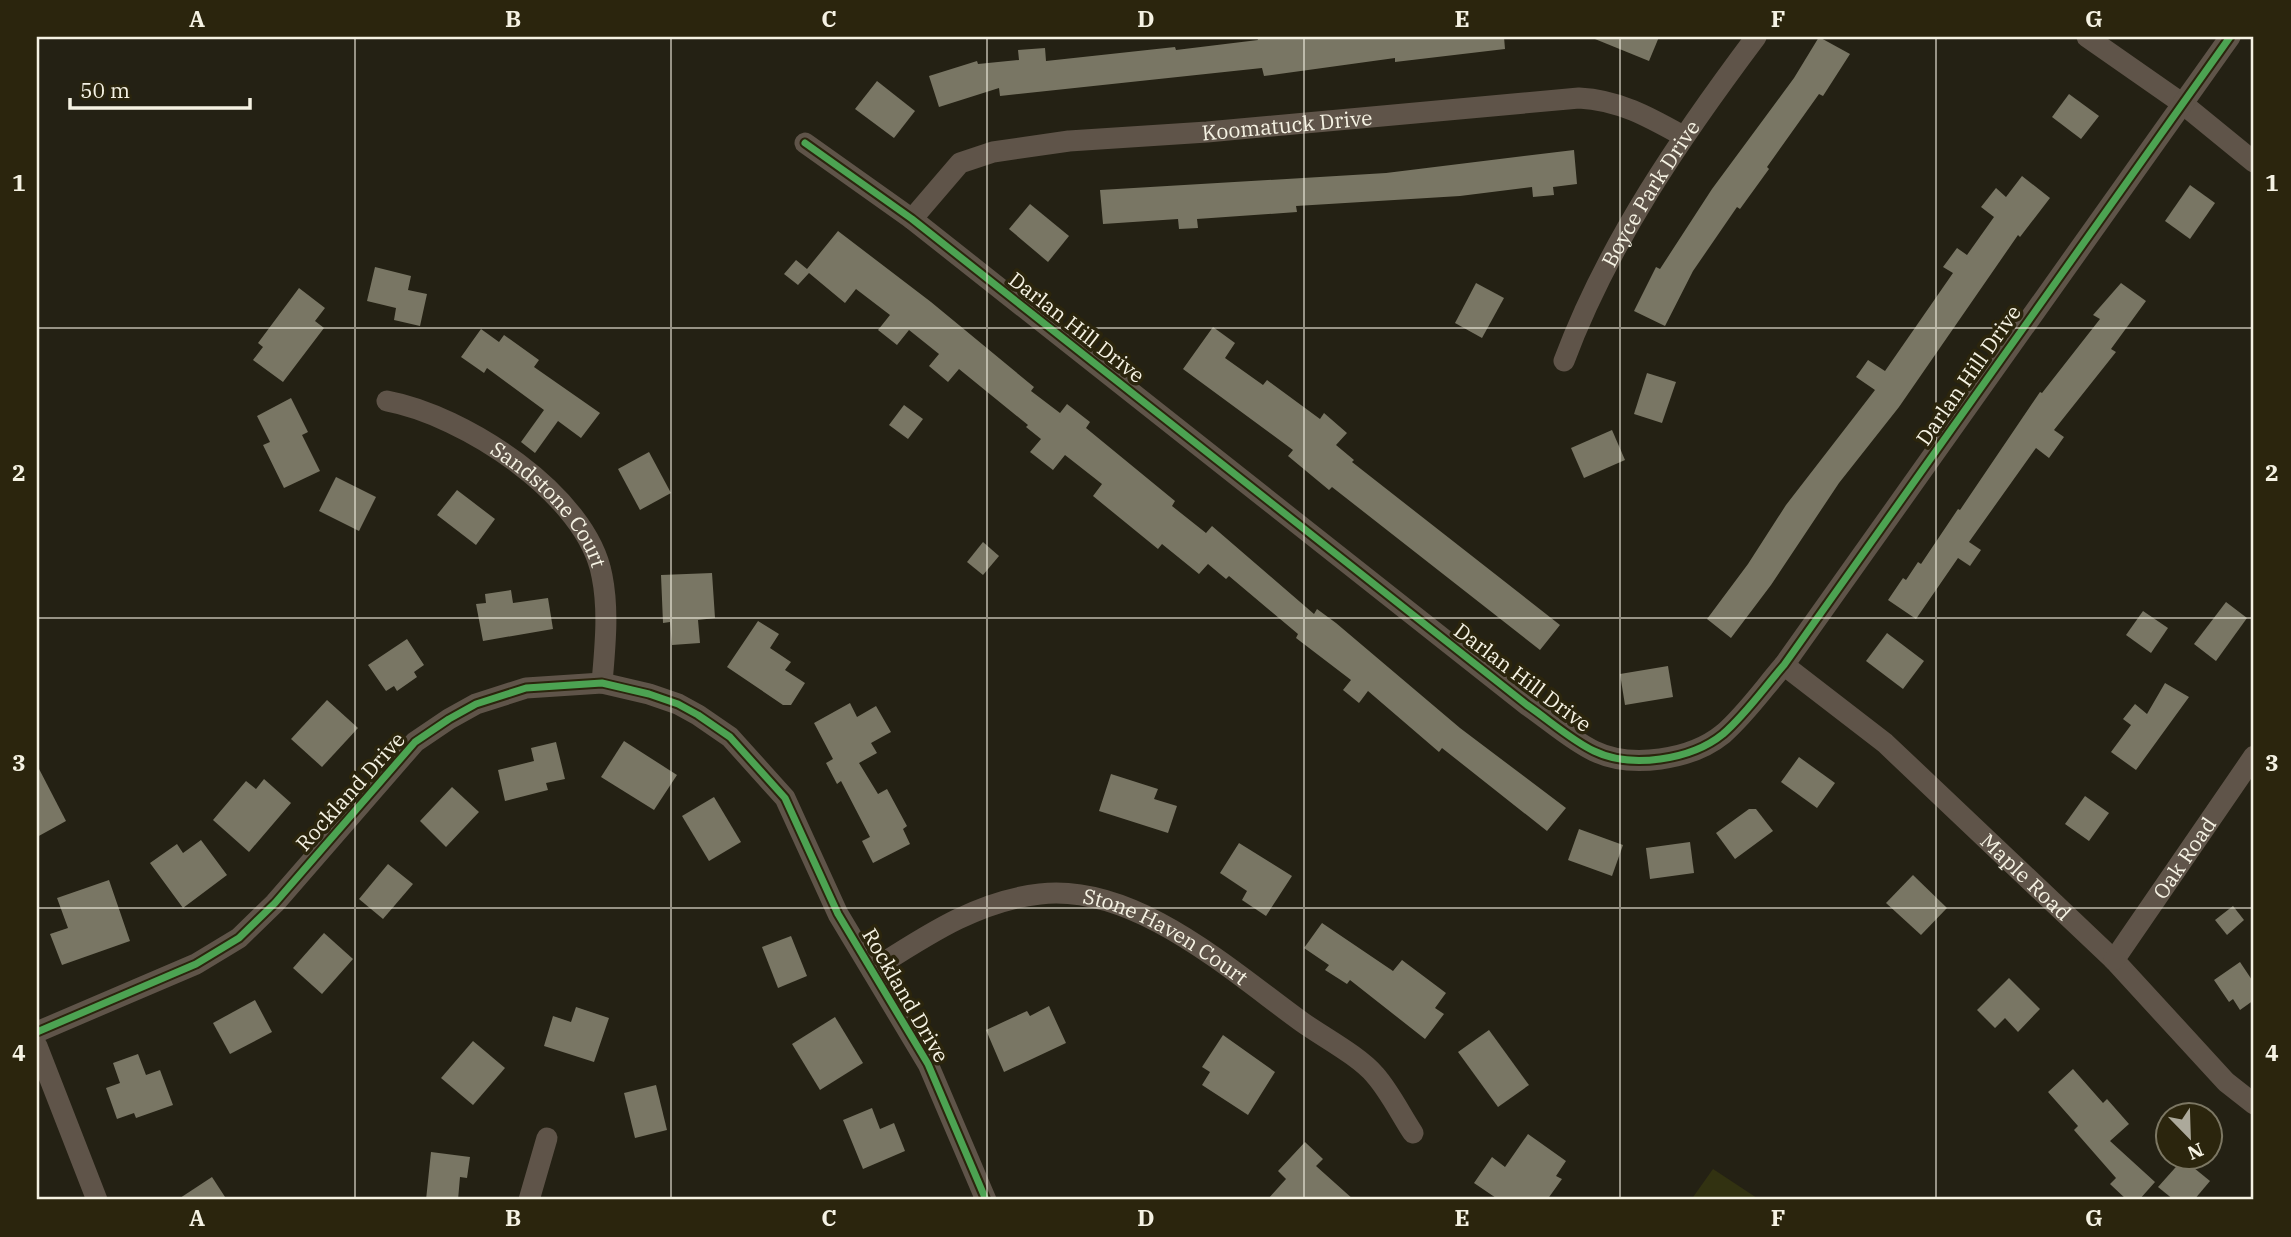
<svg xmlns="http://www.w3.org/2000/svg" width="2291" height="1237" viewBox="0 0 2291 1237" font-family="'IBM Plex Serif',serif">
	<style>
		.green { fill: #323211 }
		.building { fill: #797664 }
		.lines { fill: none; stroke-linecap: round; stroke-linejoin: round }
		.minor { stroke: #5f5449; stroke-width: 21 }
		.cycleway-casing { stroke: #2b250d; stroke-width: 11 }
		.cycleway { stroke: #4ca352; stroke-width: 7 }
		.grid { fill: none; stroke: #f5f2e3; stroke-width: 2; stroke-opacity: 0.55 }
		.labels { text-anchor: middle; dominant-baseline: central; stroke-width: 7; stroke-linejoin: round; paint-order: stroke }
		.street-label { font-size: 21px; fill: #f5f2e3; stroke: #2b250d }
		.neatline { fill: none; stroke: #f5f2e3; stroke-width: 2.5 }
		.grid-label { font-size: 23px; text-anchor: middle; font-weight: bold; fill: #f5f2e3 }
	</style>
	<rect width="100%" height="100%" fill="#242114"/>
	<polygon class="green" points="1713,1169 1760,1200 1691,1200"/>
	<g class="building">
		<polygon points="1257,37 1504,37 1505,49 1395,62 1395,58 1264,76 1262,68 1000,96 999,88 939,107 929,76 977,61 978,64 1019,60 1018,50 1045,48 1046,61 1175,47 1176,50 1258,40"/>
		<polygon points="1590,37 1659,37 1649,61"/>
		<polygon points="1819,37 1850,54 1823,96 1819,94 1767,167 1769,169 1740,209 1737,207 1693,271 1665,326 1634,311 1656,267 1660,269 1712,189 1794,78"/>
		<polygon points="877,81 915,111 894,138 855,109"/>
		<polygon points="2069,94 2099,116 2081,139 2052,117"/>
		<polygon points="1574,150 1577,184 1553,187 1554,195 1533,197 1532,187 1460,196 1296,206 1297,212 1197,219 1198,228 1179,229 1178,219 1103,224 1100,190 1386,173"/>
		<polygon points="2022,176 2050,198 2020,237 2018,235 1899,407 1839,483 1771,585 1731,638 1707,619 1748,564 1786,505 1875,390 1856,377 1868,360 1885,371 1953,273 1943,267 1957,248 1967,255 1994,217 1981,207 1996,188 2006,197"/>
		<polygon points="2190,185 2215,203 2190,239 2165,221"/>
		<polygon points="1030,204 1069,236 1048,262 1009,229"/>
		<polygon points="838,231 931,302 1034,387 1031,391 1060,413 1067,404 1090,422 1086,428 1175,501 1172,506 1206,533 1212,526 1314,614 1317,609 1336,623 1460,728 1566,808 1547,831 1442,748 1439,752 1368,691 1359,703 1343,690 1351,680 1296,638 1298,634 1229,576 1226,579 1208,564 1199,574 1162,544 1158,549 1093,496 1102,484 1065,455 1053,470 1030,452 1041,439 1026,427 1028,425 959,369 948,382 929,366 939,354 909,330 897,345 878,330 890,315 856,289 845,303 809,273 798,285 784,274 796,260 807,269"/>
		<polygon points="375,267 411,276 408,290 427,294 420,326 394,320 396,308 367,301"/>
		<polygon points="1476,283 1504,298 1482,338 1455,323"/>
		<polygon points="2121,283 2146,301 2111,349 2116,352 2054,430 2064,437 2049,458 2036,448 1969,542 1981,550 1970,566 1958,558 1916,619 1888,600 1903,578 1906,580 1918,562 1921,564 1958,509 1960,510 2040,392 2042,393 2100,319 2093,315"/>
		<polygon points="299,288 325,308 315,321 324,328 283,382 253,360 263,347 258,343"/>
		<polygon points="1213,327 1235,343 1225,358 1263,385 1267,380 1320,419 1324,413 1347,433 1336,445 1354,460 1352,462 1560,625 1540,650 1332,487 1329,490 1288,456 1293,450 1183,369"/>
		<polygon points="481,329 499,342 504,335 539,360 534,367 600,413 581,438 558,421 535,453 521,442 544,410 487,368 484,373 461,357"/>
		<polygon points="1647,373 1676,382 1662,423 1634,414"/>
		<polygon points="291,398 308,432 302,435 320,471 284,488 263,445 270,442 257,416"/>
		<polygon points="904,405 923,419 908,439 889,425"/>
		<polygon points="1612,430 1625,460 1584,478 1571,448"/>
		<polygon points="649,452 671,493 640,510 618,469"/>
		<polygon points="336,477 376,497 359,531 319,511"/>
		<polygon points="457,490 495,519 476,545 437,515"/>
		<polygon points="983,542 999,556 983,575 967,562"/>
		<polygon points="712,573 715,618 698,620 700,643 672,645 670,622 663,623 661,575"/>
		<polygon points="511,590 513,603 548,598 553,629 483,641 476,604 486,603 485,594"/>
		<polygon points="2226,602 2247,618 2216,661 2194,644"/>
		<polygon points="2143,611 2168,628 2151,653 2126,635"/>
		<polygon points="758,621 779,634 770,648 791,662 785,670 805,683 791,705 783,705 727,667"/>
		<polygon points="1887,633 1924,661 1903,689 1866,661"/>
		<polygon points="407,639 424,665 414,672 417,677 397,691 394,686 386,691 368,665"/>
		<polygon points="1668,666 1673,697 1625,705 1620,674"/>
		<polygon points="2165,683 2189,697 2136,770 2111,752 2131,725 2123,719 2135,704 2147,714"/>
		<polygon points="327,700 358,728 322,767 291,739"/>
		<polygon points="850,703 857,717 876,706 891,732 871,743 877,753 859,763 878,794 887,789 907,826 903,829 910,844 873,863 862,841 870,837 841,781 837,784 826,763 833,759 814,723"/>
		<polygon points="624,741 677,775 654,810 601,777"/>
		<polygon points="556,742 565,779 546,783 548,790 505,801 498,770 534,761 531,748"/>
		<polygon points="1799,757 1835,783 1817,808 1781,782"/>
		<polygon points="37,765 66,821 37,837"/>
		<polygon points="1111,774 1158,789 1154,799 1177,806 1168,833 1099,811"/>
		<polygon points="264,779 291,803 249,852 213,820 246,781 256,789"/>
		<polygon points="452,787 479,812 446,847 420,821"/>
		<polygon points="2085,796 2109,813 2089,841 2065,824"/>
		<polygon points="714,797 741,842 709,861 682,816"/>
		<polygon points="1749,809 1756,809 1773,831 1735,859 1716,833"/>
		<polygon points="1579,829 1623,845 1612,876 1568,860"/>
		<polygon points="201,840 227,875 183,908 150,863 177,844 183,853"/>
		<polygon points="1690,842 1694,873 1650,879 1646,848"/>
		<polygon points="1239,843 1292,876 1266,916 1242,900 1247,891 1220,873"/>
		<polygon points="388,864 413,884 383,919 359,899"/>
		<polygon points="1913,875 1947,908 1921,935 1886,903"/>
		<polygon points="109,880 130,941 62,965 50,934 68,928 57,898"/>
		<polygon points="2233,906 2244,920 2227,935 2215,920"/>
		<polygon points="1322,923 1393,971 1402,960 1446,993 1435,1008 1444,1014 1425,1039 1350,980 1347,984 1325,970 1329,965 1304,948"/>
		<polygon points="324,933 353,959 322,994 293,968"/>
		<polygon points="791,936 807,976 778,988 762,947"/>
		<polygon points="2240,962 2254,983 2254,1000 2240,1010 2233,999 2229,1002 2214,980"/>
		<polygon points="2009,978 2040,1009 2018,1032 2005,1018 1995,1028 1977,1010"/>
		<polygon points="255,1000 272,1032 230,1054 213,1023"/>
		<polygon points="1049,1006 1066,1043 1004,1072 986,1030 1027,1011 1030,1016"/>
		<polygon points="576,1007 609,1018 594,1062 544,1046 553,1016 571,1022"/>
		<polygon points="835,1017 863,1063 820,1090 792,1044"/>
		<polygon points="1489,1030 1529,1085 1498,1107 1458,1052"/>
		<polygon points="1223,1035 1275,1072 1248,1115 1202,1085 1210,1072 1202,1067"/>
		<polygon points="473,1041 505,1068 473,1105 441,1078"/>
		<polygon points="138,1054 146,1075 160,1070 173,1105 136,1118 134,1113 117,1119 106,1088 120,1083 113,1063"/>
		<polygon points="2073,1069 2103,1103 2107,1099 2129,1124 2110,1141 2155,1182 2139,1200 2127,1200 2110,1184 2116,1178 2074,1130 2078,1126 2048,1092"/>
		<polygon points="656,1085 667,1130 635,1138 624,1093"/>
		<polygon points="872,1108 880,1129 894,1123 905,1151 863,1169 843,1120"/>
		<polygon points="1528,1134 1566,1161 1556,1176 1562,1179 1547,1200 1499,1200 1474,1183 1492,1157 1505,1167"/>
		<polygon points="1305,1142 1323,1159 1316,1166 1354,1200 1267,1200 1286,1179 1278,1171"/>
		<polygon points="431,1152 470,1157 467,1178 460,1177 458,1200 426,1200"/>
		<polygon points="2183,1159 2210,1181 2194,1200 2174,1200 2158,1187"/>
		<polygon points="212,1177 227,1200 177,1200"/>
	</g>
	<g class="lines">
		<g class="minor">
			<polyline points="2087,37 2183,104 2254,162"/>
			<path d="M805,143L912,219L1527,705C1549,720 1571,740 1594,751C1631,769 1691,760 1723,734C1746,714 1764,688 1784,665L2230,37"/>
			<path id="s1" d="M912,219L960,163L993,152L1069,141L1207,132L1579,98C1619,100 1649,117 1683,136"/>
			<path id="s2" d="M1564,361C1608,243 1681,137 1756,37"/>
			<path id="s3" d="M387,401C463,415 587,494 602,576C609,611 605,647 602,683"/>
			<path id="s4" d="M1784,665L1885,743L2114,960L2226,1082L2254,1104"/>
			<path id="s5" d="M2114,960L2254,756"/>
			<path id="s6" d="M872,970C924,937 976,901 1040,894C1135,883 1230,970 1302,1022C1323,1037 1359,1056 1375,1075C1390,1092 1401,1115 1413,1133"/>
			<polyline points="37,1032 196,964 239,938 275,903 415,742 449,719 476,704 526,688 602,683 649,694 678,704 698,715 730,737 785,798 838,914 928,1064 986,1200"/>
			<polyline points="37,1046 97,1200"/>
			<polyline points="529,1200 547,1138"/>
		</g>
		<defs>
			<g id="cycleway">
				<path d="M805,143L912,219L1527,705C1549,720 1571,740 1594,751C1631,769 1691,760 1723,734C1746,714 1764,688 1784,665L2230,37"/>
				<polyline points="37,1032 196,964 239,938 275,903 415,742 449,719 476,704 526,688 602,683 649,694 678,704 698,715 730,737 785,798 838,914 928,1064 986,1200"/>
			</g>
		</defs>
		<use href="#cycleway" class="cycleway-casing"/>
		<use href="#cycleway" class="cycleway"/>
	</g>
	<path class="grid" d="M355,37V1200M671,37V1200M987,37V1200M1304,37V1200M1620,37V1200M1936,37V1200M37,328H2254M37,618H2254M37,908H2254"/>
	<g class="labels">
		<g class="street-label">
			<text stroke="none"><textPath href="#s1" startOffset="404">Koomatuck Drive</textPath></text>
			<text stroke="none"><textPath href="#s2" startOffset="189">Boyce Park Drive</textPath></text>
			<text transform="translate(1077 327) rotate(38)">Darlan Hill Drive</text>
			<text transform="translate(1968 375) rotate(-55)">Darlan Hill Drive</text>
			<text stroke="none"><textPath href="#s3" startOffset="198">Sandstone Court</textPath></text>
			<text transform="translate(1523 677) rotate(37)">Darlan Hill Drive</text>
			<text transform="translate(350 791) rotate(-48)">Rockland Drive</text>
			<text stroke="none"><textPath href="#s5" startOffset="124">Oak Road</textPath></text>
			<text stroke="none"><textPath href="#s4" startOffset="322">Maple Road</textPath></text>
			<text stroke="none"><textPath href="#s6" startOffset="322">Stone Haven Court</textPath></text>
			<text transform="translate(906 995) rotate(60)">Rockland Drive</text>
		</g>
	</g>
	<rect width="2291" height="1237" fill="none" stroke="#2b250d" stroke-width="77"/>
	<g transform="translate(2189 1136) rotate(157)"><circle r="33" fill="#2b250d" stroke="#7c7763" stroke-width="2"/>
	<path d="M0-5L12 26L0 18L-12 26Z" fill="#aca99b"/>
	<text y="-10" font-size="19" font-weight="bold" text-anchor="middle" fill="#f5f2e3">N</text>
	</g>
	<path d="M70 98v10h180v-10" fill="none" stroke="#f5f2e3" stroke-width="3.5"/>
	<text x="80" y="98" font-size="21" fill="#f5f2e3" stroke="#2b250d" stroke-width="5" paint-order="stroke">50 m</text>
	<rect x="38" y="38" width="2214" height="1160" class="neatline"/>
	<g class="grid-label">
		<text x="197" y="27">A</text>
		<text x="513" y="27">B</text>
		<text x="829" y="27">C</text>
		<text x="1146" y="27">D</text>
		<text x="1462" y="27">E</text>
		<text x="1778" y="27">F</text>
		<text x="2094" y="27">G</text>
		<text x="19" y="191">1</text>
		<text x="2272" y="191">1</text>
		<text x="19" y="481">2</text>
		<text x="2272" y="481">2</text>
		<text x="19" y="771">3</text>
		<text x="2272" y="771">3</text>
		<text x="19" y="1061">4</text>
		<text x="2272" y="1061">4</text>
		<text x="197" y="1226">A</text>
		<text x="513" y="1226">B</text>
		<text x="829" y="1226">C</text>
		<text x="1146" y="1226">D</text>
		<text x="1462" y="1226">E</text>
		<text x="1778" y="1226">F</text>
		<text x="2094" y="1226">G</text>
	</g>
</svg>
